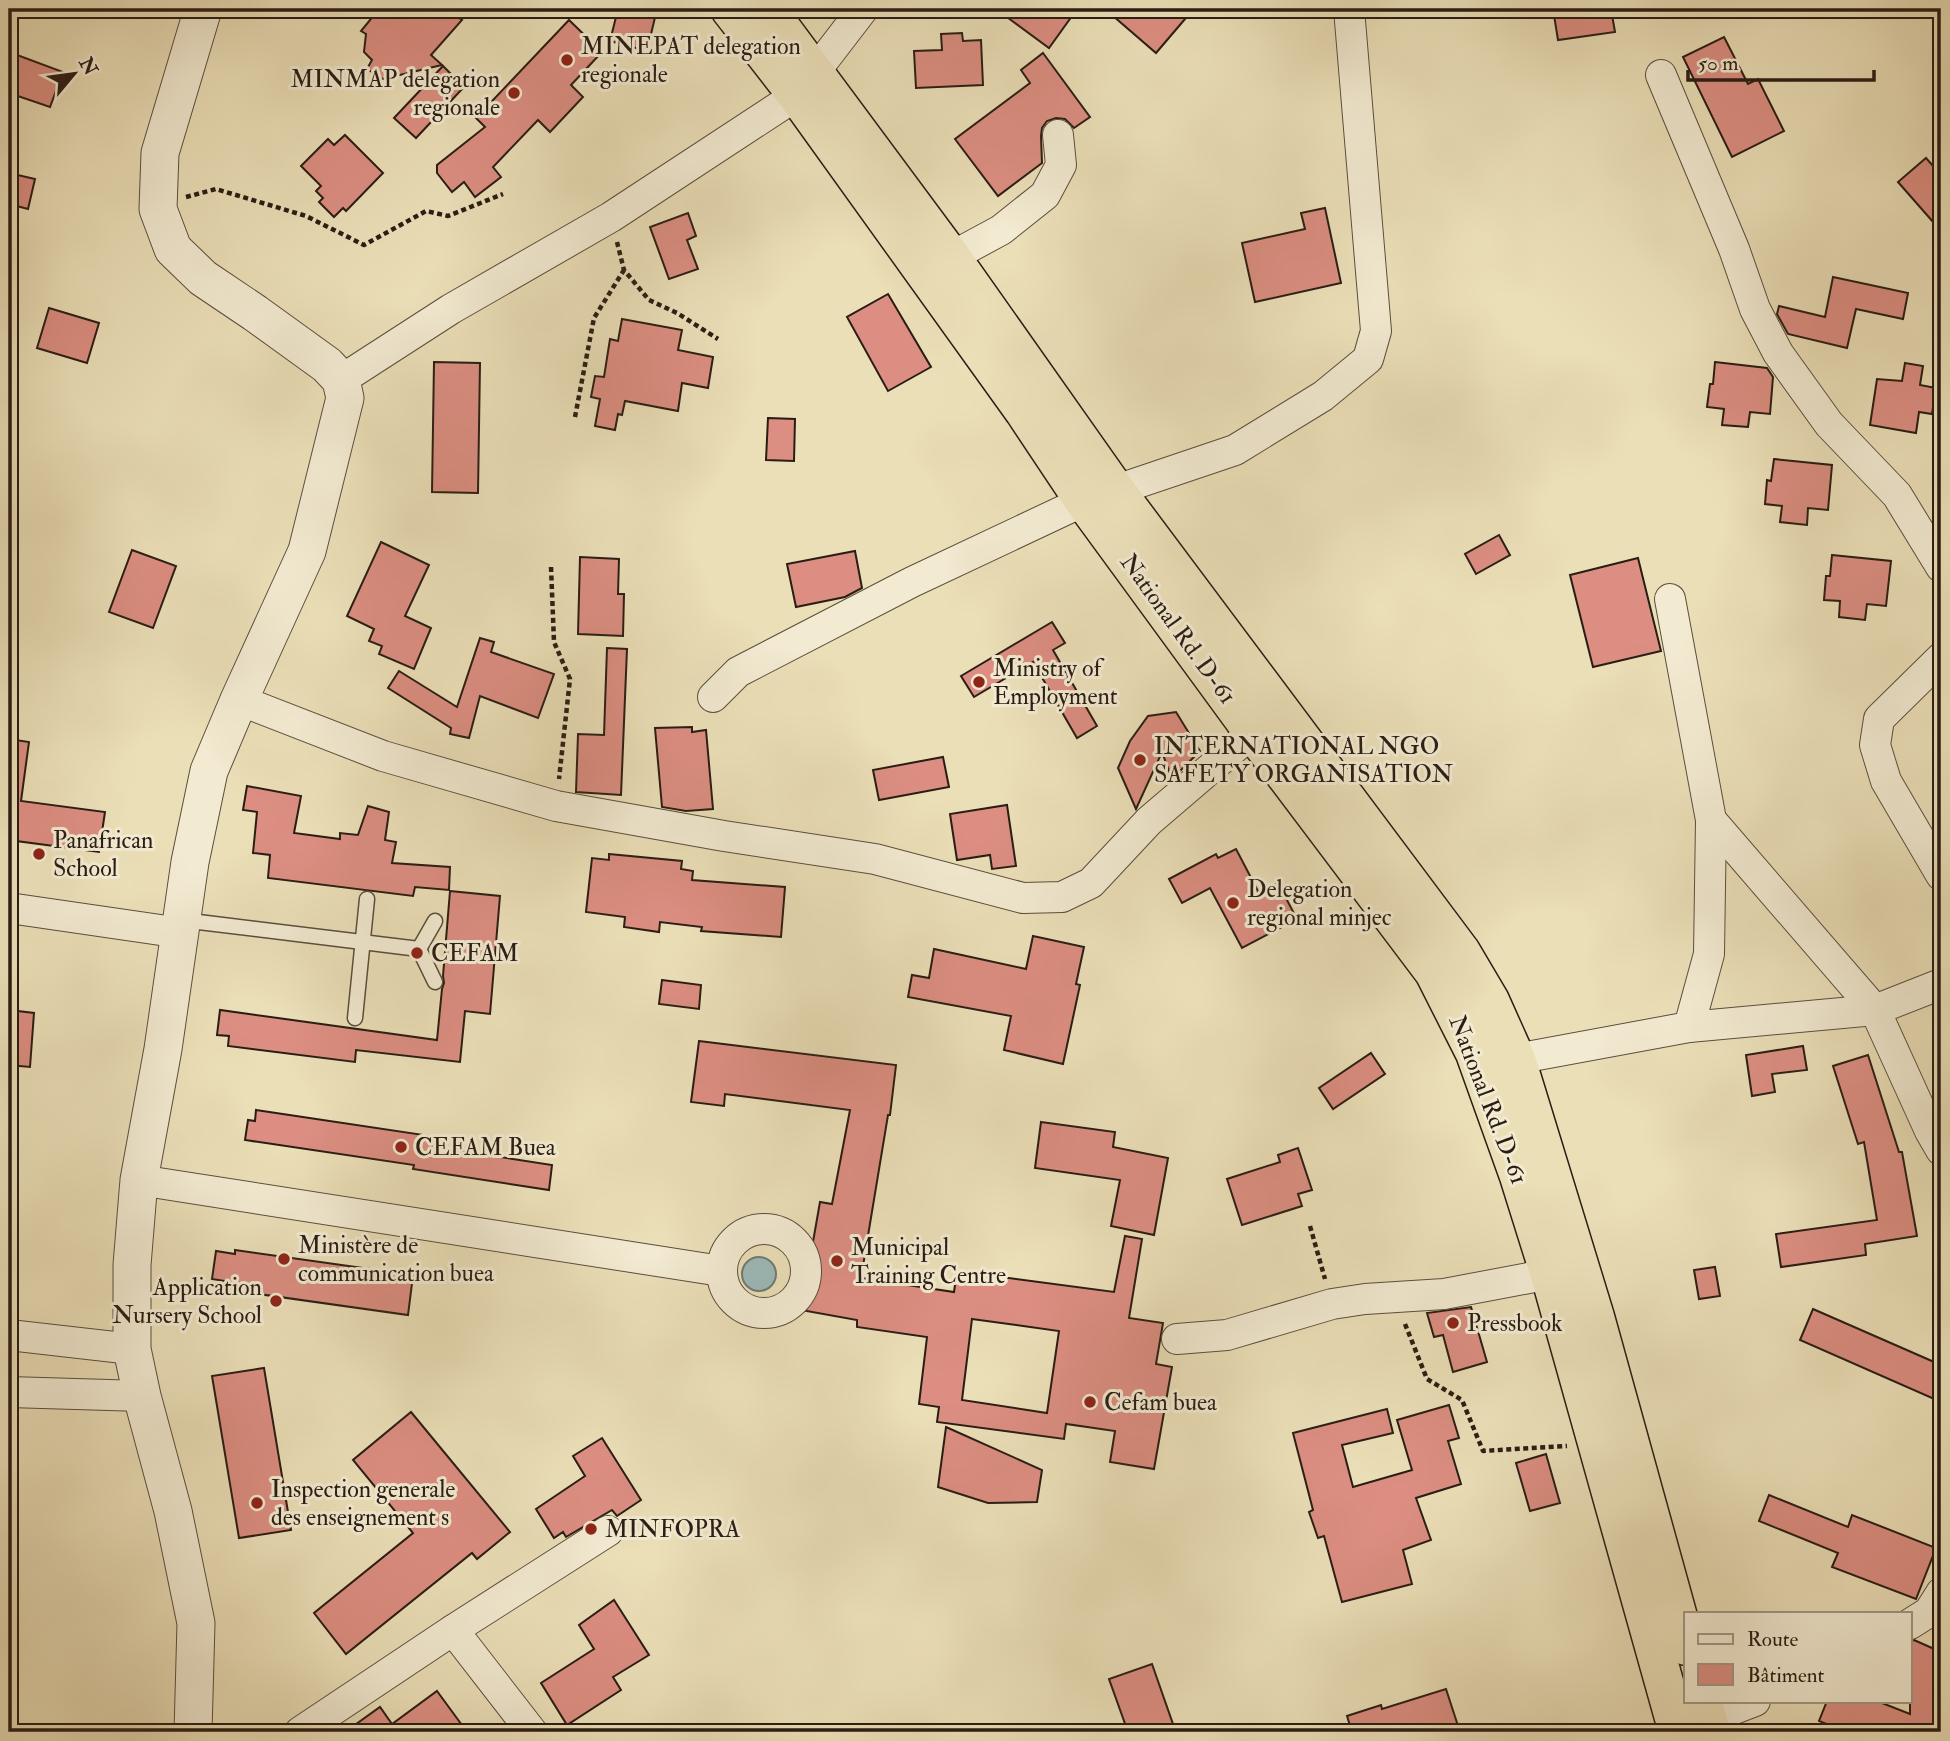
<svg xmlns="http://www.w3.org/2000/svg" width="1950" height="1741" viewBox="0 0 1950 1741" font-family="'IM FELL Double Pica',serif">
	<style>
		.water { fill: #9cbab9; stroke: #6e7b77; stroke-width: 2 }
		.building { fill: #dc8e82; stroke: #291d14; stroke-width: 2; fill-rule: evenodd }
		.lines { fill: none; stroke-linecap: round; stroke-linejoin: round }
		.service-casing { stroke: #5a4e3d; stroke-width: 17 }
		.minor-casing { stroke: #5a4e3d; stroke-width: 32 }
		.tertiary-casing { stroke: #5a4e3d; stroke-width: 39 }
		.trunk-casing { stroke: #291d14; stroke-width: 41 }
		.path { stroke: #291d14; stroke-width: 4.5; stroke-dasharray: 5 3.5; stroke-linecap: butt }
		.service { stroke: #f2ead1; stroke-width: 14 }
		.minor { stroke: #f2ead1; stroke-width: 30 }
		.tertiary { stroke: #f2ead1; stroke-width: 37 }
		.trunk { stroke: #ebdfb8; stroke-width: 38 }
		.poi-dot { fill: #8f2418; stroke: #f2ead1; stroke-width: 2.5 }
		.labels { text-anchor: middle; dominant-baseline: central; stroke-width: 6; stroke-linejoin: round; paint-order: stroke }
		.poi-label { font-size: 24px; fill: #291d14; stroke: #f2ead1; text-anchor: start }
		.street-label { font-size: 24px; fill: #291d14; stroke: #f2ead1 }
	</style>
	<rect width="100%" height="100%" fill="#ebdfb8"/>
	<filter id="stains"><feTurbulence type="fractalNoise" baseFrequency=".00286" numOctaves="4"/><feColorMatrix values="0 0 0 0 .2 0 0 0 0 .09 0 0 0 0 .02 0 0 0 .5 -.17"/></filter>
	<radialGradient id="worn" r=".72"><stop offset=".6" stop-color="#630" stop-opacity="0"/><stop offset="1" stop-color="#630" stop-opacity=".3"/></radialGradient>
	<circle class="water" cx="759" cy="1274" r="17"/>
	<g class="building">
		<polygon points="379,9 445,9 462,20 431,55 442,65 383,79 367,69 372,60 364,52 366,34 361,31"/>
		<polygon points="618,9 657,9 647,51 610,41"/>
		<polygon points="996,9 1077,9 1049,48"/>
		<polygon points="1105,9 1174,9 1185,19 1156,53"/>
		<polygon points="1553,9 1611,9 1615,32 1558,40"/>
		<polygon points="569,20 602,52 571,85 583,97 550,132 538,120 493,167 501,177 475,197 464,182 452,192 437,173 437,165 485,127 476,118"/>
		<polygon points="962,33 963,41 981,40 983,85 916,88 914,51 942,50 941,34"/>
		<polygon points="1724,37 1748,84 1758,79 1784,131 1732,157 1683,57"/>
		<polygon points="9,52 63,72 50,107 9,93"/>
		<polygon points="1043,53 1090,117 1074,128 1065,119 1056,118 1047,121 1042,128 1041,136 1042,163 998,196 955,139 1030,83 1021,70"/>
		<polygon points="443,66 464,87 416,138 394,118"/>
		<polygon points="345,135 383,173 346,211 343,208 334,217 319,202 323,198 316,191 321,186 301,166 328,139 334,145"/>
		<polygon points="1926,158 1941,175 1941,231 1898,182"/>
		<polygon points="9,173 35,179 28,209 9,204"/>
		<polygon points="1325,208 1341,283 1255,302 1242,243 1305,229 1301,213"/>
		<polygon points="688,213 696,236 687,240 698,269 669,279 650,227"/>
		<polygon points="1833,277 1908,293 1903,319 1856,309 1847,348 1788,334 1777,314 1779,306 1825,317"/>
		<polygon points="888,294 931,367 888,391 847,317"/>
		<polygon points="49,308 99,323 87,363 37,348"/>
		<polygon points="622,319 682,330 678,350 713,357 708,388 682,383 678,411 625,401 622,415 618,414 615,430 595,426 600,399 591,397 595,376 604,377 610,339 618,341"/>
		<polygon points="434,362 480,363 478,493 432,492"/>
		<polygon points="1715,362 1767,368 1773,377 1770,414 1750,412 1748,427 1722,425 1724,409 1707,407 1710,384 1713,384"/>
		<polygon points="1905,363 1923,366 1920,385 1936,388 1932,414 1919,412 1916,433 1870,425 1877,379 1902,381"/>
		<polygon points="768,418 795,419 794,461 766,460"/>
		<polygon points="1774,459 1832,465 1828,510 1808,508 1807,525 1780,522 1782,506 1765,504 1767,480 1771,481"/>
		<polygon points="1499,535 1510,555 1476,574 1465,554"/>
		<polygon points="381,542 429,565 405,616 431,628 414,669 379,654 382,646 369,641 374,629 347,616"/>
		<polygon points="132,550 176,566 153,628 109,612"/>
		<polygon points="855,551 862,588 845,597 796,607 787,564"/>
		<polygon points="1832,555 1891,561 1886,606 1867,604 1865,620 1839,617 1840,601 1824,600 1826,576 1830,576"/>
		<polygon points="580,557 619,559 618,594 624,594 623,636 578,634"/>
		<polygon points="1638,558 1661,651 1593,667 1570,575"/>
		<polygon points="1052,622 1065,643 1053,650 1097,726 1077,738 1033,662 974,697 961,676"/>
		<polygon points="480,638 494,642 491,652 554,674 538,718 480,696 469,738 450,734 451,728 388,688 399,671 457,707"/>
		<polygon points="607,648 627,649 621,795 576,792 578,734 604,735"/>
		<polygon points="1176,712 1200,751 1172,779 1162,752 1136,809 1118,768 1130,741 1148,716"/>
		<polygon points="692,727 692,732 706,730 713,809 686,811 662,807 655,728"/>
		<polygon points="9,739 29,742 21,801 105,812 99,852 9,840"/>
		<polygon points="943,757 949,787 879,800 873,770"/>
		<polygon points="247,786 301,796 294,833 340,839 340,833 358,835 368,806 389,812 385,840 396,842 392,863 450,867 449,890 415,887 413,896 268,878 270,855 253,853 257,812 243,810"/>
		<polygon points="1007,805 1016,866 992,869 990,855 957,860 950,814"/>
		<polygon points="1236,849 1259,893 1278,883 1297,919 1242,948 1210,888 1182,903 1169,879 1216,854 1218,858"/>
		<polygon points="609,854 682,861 681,869 693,871 692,880 785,887 781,937 701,931 702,927 660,922 659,932 624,927 625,917 586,912 592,858 609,860"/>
		<polygon points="450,891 500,896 490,1014 465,1011 460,1062 356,1050 355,1062 228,1046 229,1036 217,1035 220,1010 437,1040 442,989 444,983 443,976"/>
		<polygon points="1033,936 1084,947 1076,984 1080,985 1063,1064 1004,1050 1011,1016 908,997 912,975 929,978 934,949 1026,969"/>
		<polygon points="662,980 701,985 699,1009 659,1004"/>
		<polygon points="9,1010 34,1013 30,1067 9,1065"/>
		<path d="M699,1041L896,1065L890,1115H888L861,1278L954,1292L957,1271L1114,1292L1125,1236L1142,1239L1129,1318L1163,1323L1156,1364L1172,1367L1154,1469L1110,1462L1115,1431L1066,1424L1064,1439L937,1422L939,1407L919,1404L927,1337L857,1327V1320L801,1310L820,1202L832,1204L850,1110L725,1094L724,1106L691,1102ZM972,1319L1059,1331L1047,1413L962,1400Z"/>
		<polygon points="1803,1046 1807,1070 1772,1074 1775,1092 1752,1096 1746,1055"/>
		<polygon points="1371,1053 1385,1074 1333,1109 1319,1088"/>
		<polygon points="1868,1055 1899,1152 1902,1152 1917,1236 1865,1244 1866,1255 1781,1267 1776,1234 1877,1220 1864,1142 1858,1144 1833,1066"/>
		<polygon points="256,1110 437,1137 436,1147 552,1165 549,1190 413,1169 414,1165 245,1140 248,1120 255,1121"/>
		<polygon points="1041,1122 1115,1132 1113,1147 1168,1158 1154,1235 1111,1226 1120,1180 1035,1168"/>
		<polygon points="1298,1148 1312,1190 1298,1194 1302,1206 1242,1225 1227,1179 1280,1162 1278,1155"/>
		<polygon points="235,1250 413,1275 408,1315 230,1290 231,1282 212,1279 216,1251 235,1254"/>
		<polygon points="1715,1267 1720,1296 1699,1299 1694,1270"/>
		<polygon points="1471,1307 1487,1362 1453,1372 1443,1335 1434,1337 1427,1313"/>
		<polygon points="1813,1309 1941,1365 1941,1402 1800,1340"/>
		<polygon points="264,1368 291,1530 239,1538 212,1376"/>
		<polygon points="1449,1405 1459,1438 1448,1441 1461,1484 1416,1498 1431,1540 1403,1550 1412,1584 1342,1602 1324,1536 1318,1538 1309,1512 1313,1510 1293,1433 1387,1409 1393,1433 1342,1445 1353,1487 1412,1470 1397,1420"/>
		<polygon points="411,1412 510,1532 477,1559 472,1553 346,1654 314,1613 413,1533 353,1460"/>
		<polygon points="946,1427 1042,1470 1037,1502 988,1503 938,1487"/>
		<polygon points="602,1438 641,1500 617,1516 612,1510 566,1537 563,1532 554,1538 536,1509 585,1476 573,1456"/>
		<polygon points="1546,1454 1560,1503 1530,1511 1516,1463"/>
		<polygon points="1769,1495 1848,1527 1852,1515 1936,1548 1916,1599 1832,1567 1838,1553 1759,1521"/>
		<polygon points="614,1600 649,1655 613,1677 621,1690 567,1725 541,1683 594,1649 579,1625"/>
		<polygon points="1914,1640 1941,1652 1941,1732 1846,1732 1819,1721 1827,1701 1877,1701 1910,1714 1910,1641"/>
		<polygon points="1152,1664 1174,1727 1160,1732 1128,1732 1109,1679"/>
		<polygon points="1446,1689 1460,1732 1352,1732 1347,1716 1381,1705 1382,1709"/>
		<polygon points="437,1691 467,1732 345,1732 380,1707 392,1724"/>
	</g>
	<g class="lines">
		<defs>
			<g id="service">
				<polyline points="182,920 419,949"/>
				<polyline points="435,982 419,949 435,921"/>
				<polyline points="355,1018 367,899"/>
			</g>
			<g id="minor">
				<polyline points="1661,75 1734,249 1755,309 1778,353 1829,424 1897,495 1941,567"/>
				<polyline points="951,257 1001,230 1045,195 1061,165 1058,135"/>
				<polyline points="341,380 451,309 611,217 797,95 863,9"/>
				<polyline points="1670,599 1711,820 1709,954 1689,1027"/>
				<polyline points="1941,658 1879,719 1875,745 1886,781 1941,875"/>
				<polyline points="713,697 738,672 912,582 1084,501 1235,450 1323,396 1368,359 1376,331 1349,9"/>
				<polyline points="239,700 383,756 556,806 724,836 875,859 1023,898 1062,897 1091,883 1149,821 1253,732"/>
				<polyline points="1711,820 1875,1010 1930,1131 1941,1150"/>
				<polyline points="9,908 181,933"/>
				<polyline points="1516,1059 1689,1027 1875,1010 1941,984"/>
				<polyline points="139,1180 721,1271"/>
				<circle cx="764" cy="1271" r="42"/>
				<polyline points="9,1335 132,1349"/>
				<polyline points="1177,1339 1227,1335 1332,1304 1365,1299 1444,1294 1571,1270"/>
				<polyline points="9,1392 142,1396"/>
				<polyline points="1910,1624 1929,1612 1941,1593"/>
				<polyline points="453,1630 532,1732"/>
				<polyline points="1687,1727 1755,1701"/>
				<polyline points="300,1732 453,1630 608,1531"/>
			</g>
			<polyline id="tertiary" points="193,1732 196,1623 173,1511 142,1396 132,1349 132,1265 139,1180 163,1049 190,862 209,771 239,700 307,551 345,398 341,380 327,365 255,313 203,278 173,249 158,209 160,153 203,9"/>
			<g id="trunk">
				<polyline points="730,9 797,95 1024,411 1084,501 1253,732 1434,972 1475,1053 1519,1176 1550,1275 1678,1732"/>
				<polyline points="767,9 951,257 1116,491 1461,952 1490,1001 1516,1059 1595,1317 1686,1646"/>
				<polyline points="1702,1701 1711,1732"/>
			</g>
		</defs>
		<use href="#service" class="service-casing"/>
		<use href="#minor" class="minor-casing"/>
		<use href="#tertiary" class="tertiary-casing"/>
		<use href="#trunk" class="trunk-casing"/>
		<g class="path">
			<polyline points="186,197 216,189 306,216 364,245 426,211 448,216 503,194"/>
			<polyline points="617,242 624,270 649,300 677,313 718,339"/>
			<polyline points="575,417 594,318 624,270"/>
			<polyline points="551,567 554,642 570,679 559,779"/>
			<polyline points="1310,1226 1325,1279"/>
			<polyline points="1405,1324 1427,1379 1462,1400 1483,1451 1567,1446"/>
		</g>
		<use href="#service" class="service"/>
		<use href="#minor" class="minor"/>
		<use href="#tertiary" class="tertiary"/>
		<use href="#trunk" class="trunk"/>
	</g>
	<g class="poi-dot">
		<circle cx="567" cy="60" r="7"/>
		<circle cx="514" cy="93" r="7"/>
		<circle cx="979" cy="682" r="7"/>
		<circle cx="1140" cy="760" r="7"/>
		<circle cx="39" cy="854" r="7"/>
		<circle cx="1233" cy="903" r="7"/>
		<circle cx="417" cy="953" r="7"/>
		<circle cx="401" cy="1147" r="7"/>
		<circle cx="284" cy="1259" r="7"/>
		<circle cx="837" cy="1261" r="7"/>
		<circle cx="276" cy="1301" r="7"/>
		<circle cx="1453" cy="1323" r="7"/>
		<circle cx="1090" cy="1402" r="7"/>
		<circle cx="257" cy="1503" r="7"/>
		<circle cx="591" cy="1529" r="7"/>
	</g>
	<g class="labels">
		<g class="poi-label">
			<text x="581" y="46">MINEPAT delegation<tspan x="581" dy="28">regionale</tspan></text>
			<text x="500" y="79" text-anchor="end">MINMAP delegation<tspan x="500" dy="28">regionale</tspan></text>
			<text x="993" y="668">Ministry of<tspan x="993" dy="28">Employment</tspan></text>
			<text x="1154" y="746">INTERNATIONAL NGO<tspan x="1154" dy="28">SAFETY ORGANISATION</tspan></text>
			<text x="53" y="840">Panafrican<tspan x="53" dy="28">School</tspan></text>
			<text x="1247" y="889">Delegation<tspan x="1247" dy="28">regional minjec</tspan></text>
			<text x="431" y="953">CEFAM</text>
			<text x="415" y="1147">CEFAM Buea</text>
			<text x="298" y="1245">Ministère de<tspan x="298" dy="28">communication buea</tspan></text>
			<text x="851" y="1247">Municipal<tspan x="851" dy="28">Training Centre</tspan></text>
			<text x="262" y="1287" text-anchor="end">Application<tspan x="262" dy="28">Nursery School</tspan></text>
			<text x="1467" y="1323">Pressbook</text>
			<text x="1104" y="1402">Cefam buea</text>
			<text x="271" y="1489">Inspection generale<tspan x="271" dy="28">des enseignement s</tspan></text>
			<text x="605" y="1529">MINFOPRA</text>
		</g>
		<g class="street-label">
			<text transform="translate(1178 629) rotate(54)">National Rd. D-61</text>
			<text transform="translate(1488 1100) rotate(69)">National Rd. D-61</text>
		</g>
	</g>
	<rect width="1950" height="1741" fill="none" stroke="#ebdfb8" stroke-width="35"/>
	<rect x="10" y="10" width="1929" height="1720" fill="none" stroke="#291d14" stroke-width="3.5"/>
	<rect x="18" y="18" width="1915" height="1706" fill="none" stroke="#291d14" stroke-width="2"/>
	<rect x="1684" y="1612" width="228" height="91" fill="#f2ead1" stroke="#a29885" stroke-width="2"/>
	<rect x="1698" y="1634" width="35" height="10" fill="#f2ead1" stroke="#a29885" stroke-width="2"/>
	<text x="1747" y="1646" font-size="21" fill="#291d14">Route</text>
	<rect x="1698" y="1664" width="35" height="21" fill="#dc8e82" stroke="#a29885" stroke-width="2"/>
	<text x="1747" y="1682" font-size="21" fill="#291d14">Bâtiment</text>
	<g transform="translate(74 74) rotate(61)" stroke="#f2ead1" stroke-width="5" paint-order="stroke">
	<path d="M0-5L12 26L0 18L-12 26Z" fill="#291d14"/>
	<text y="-10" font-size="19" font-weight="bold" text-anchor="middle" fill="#291d14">N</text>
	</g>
	<path d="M1688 70v10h186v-10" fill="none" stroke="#291d14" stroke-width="3.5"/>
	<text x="1698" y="70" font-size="21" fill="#291d14" stroke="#f2ead1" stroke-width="5" paint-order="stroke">50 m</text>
	<rect width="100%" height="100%" filter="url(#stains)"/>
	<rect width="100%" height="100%" fill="url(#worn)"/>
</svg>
